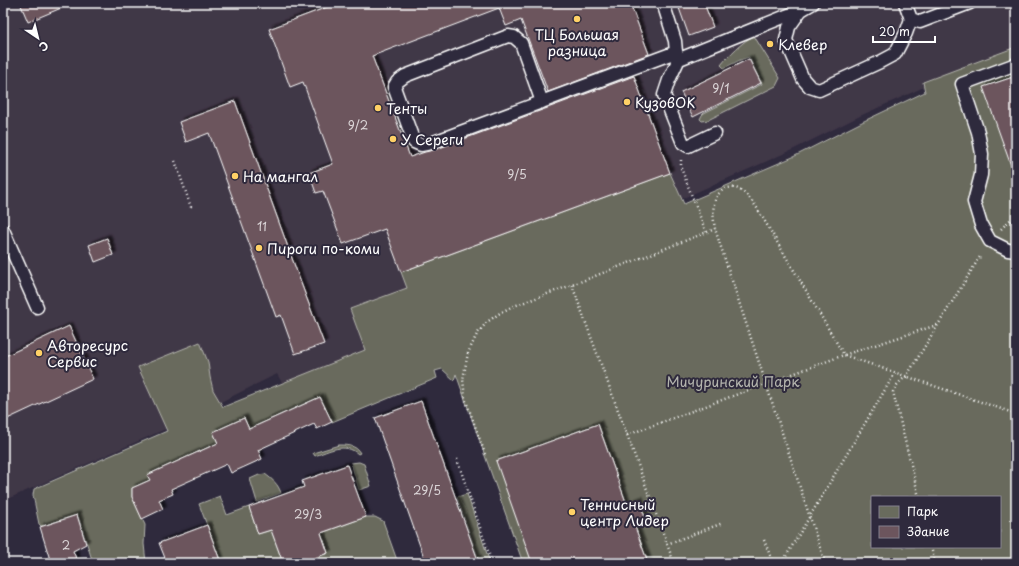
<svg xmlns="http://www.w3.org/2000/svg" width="1019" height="566" viewBox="0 0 1019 566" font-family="'Playpen Sans',sans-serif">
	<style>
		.built { fill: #413747 }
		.green { fill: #696b5d; stroke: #b4b5ae; fill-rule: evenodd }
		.building { fill: #6c555d; stroke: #fff; filter: url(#shadow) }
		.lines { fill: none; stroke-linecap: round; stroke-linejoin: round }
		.service-casing { stroke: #fff; stroke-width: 15 }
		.path { stroke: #fff; stroke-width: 2.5; stroke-dasharray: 1 3; stroke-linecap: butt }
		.service { stroke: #2f2a3d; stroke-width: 12 }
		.poi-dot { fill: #ffd166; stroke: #2f2a3d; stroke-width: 1.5 }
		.labels { text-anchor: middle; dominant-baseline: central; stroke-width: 4; stroke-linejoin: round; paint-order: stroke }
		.number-label { font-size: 12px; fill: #dad4d6 }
		.poi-label { font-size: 14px; fill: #fff; stroke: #2f2a3d; text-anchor: start }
		.park-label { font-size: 14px; fill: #b4b5ae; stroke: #2f2a3d }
	</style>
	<defs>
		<filter id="shadow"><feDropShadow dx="3.5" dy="-3.5" stdDeviation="1" flood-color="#0009"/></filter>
	</defs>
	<rect width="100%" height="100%" fill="#2f2a3d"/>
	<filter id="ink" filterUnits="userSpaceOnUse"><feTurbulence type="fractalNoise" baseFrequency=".025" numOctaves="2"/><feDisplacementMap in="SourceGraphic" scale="8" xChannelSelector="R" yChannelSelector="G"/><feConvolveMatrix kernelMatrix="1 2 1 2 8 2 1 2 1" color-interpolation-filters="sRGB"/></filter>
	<g filter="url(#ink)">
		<polygon class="built" points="3,3 1016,3 1016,53 933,83 862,115 792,150 556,254 426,330 285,388 277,374 168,428 3,501"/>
		<g class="green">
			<path d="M754,36L780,78L776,86L708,120L702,121L700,119L702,115L704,113L762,84L761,81L749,57L740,60L724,68L721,65C728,56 744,40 754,36Z"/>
			<path d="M1016,47V563H523L456,374L454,380L442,369L435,371L437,378L332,422L320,397L249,429L244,418L213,432L218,443L148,475L150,480L132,488V497L145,525L144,544L146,563H105L104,561L103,560L93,563L78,515L41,526L39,524L33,495L34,489L167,431L138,367L200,342L208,362L210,377L213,390L223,407L365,350L350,309L407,288L401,272L670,173L684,204L793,157L864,121L925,92L923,82ZM872,497H1000V547H872Z"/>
			<path d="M339,445C347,445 356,445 360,453L358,454C345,442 328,451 315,456L313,453Z"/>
			<polygon points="359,462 364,464 371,486 359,490 351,463"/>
			<path d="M265,474C273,480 278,484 281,493L257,502L250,479L259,475Z"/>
			<polygon points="467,494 490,563 480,563 457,497"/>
			<polygon points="220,496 227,515 249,507 258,534 271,530 283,563 221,563 199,504"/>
			<polygon points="366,517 375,517 383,521 398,563 301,563 328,553 321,533"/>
		</g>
		<g class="building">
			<polygon points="20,3 73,3 28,22"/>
			<polygon points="338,3 630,3 649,54 548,92 521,20 506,26 499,8 372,56 410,157 425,152 434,150 634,76 670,173 401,272 385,229 343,244 323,191 316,193 309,173 333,164 303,82 290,87 269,29"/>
			<polygon points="692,3 704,3 713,27 689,36 679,8"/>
			<polygon points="749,59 761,83 693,117 681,92"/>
			<polygon points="1016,76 1016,173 1014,174 983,87"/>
			<polygon points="235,101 301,283 324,344 295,354 281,315 276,317 209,133 186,142 179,122"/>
			<polygon points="107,238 113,255 95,262 89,245"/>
			<polygon points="69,326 93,379 3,421 3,357"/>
			<polygon points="320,397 332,422 317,429 314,424 258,450 262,459 231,473 227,464 171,489 173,494 159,500 163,509 142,519 132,497 132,488 150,480 147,475 218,443 213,432 244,418 249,429"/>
			<polygon points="421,401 479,563 426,563 375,418"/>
			<polygon points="598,424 627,505 639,500 646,520 634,524 648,563 532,563 496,461"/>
			<polygon points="347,465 366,517 321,533 328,553 301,563 283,563 271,530 258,534 249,507 304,487 302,481"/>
			<polygon points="77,515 86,544 73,551 78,563 51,563 40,527"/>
			<polygon points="207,525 221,563 167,563 159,543"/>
		</g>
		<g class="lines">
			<defs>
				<g id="service">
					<polyline points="663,3 675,41 677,63 669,80 664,95 683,143 688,146 715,133"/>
					<polyline points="813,3 801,10 789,27 786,40 803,79 810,87 819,90 880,62 895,54 906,33 911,19"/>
					<polyline points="905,3 911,19 920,22 970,3"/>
					<polyline points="677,60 801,10"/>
					<polyline points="1016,64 962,84 978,132 982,154 981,175 974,202 981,225 990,241 1008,250 1016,251"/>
					<polyline points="542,102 521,43 514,37 508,36 405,76 397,82 394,87 414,142 421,145 431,143 676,52"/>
					<polyline points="3,230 37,307"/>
				</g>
			</defs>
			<use href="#service" class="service-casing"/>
			<g class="path">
				<polyline points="681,160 681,168 706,232"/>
				<polyline points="175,161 192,210"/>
				<polyline points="1001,229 1011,219 1016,226"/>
				<polyline points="572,285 674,563"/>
				<polyline points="627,435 844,355 937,325"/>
				<polyline points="485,454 465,398 463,379 468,353 477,334 487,322 500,313 511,307 572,285 715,229"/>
				<polyline points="457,459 492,563"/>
				<path d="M919,497L893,392C896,385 900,381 906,377L981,255"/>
				<polyline points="764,540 773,563"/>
				<polyline points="667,544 723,523"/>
				<polyline points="931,547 935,563"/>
				<polyline points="782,563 895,373"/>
				<path d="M825,563L715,229C713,216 710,196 725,189C729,187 736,187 740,190C747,194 752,201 757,208L844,355L1016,414"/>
			</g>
			<use href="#service" class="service"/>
		</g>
	</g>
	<g class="poi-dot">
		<circle cx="577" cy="19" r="4"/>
		<circle cx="770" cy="44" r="4"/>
		<circle cx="627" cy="102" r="4"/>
		<circle cx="378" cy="108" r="4"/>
		<circle cx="393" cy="139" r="4"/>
		<circle cx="235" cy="176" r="4"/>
		<circle cx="259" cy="248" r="4"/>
		<circle cx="39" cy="353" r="4"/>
		<circle cx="572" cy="512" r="4"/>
	</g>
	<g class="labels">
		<g class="number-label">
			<text x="721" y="88">9/1</text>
			<text x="358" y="125">9/2</text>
			<text x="517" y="174">9/5</text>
			<text x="262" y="226">11</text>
			<text x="427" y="490">29/5</text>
			<text x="308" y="514">29/3</text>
			<text x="66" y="545">2</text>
		</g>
		<g class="poi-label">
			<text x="577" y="34" text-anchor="middle">ТЦ Большая<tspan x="577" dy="16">разница</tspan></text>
			<text x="778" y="44">Клевер</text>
			<text x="635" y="102">КузовОК</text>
			<text x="386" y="108">Тенты</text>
			<text x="401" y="139">У Сереги</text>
			<text x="243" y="176">На мангал</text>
			<text x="267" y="248">Пироги по-коми</text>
			<text x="47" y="345">Авторесурс<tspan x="47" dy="16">Сервис</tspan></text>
			<text x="580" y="504">Теннисный<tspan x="580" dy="16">центр Лидер</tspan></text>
		</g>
		<g class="park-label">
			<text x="733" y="381">Мичуринский Парк</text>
		</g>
	</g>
	<rect width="1019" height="566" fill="none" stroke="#2f2a3d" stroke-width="16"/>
	<rect x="8" y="8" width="1003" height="550" fill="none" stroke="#fff" stroke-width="1.5" filter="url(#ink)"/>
	<rect x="871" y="496" width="130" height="52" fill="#2f2a3d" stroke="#827f8b"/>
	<rect x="879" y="506" width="20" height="12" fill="#696b5d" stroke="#827f8b"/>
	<text x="907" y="516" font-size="12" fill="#ffffff">Парк</text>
	<rect x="879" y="526" width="20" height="12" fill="#6c555d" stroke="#827f8b"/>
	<text x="907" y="536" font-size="12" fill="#ffffff">Здание</text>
	<g transform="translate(38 38) rotate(145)" stroke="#2f2a3d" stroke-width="3" paint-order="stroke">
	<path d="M0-3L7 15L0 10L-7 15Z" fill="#ffffff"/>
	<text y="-6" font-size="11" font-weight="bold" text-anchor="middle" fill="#ffffff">С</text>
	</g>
	<path d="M873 36v6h62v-6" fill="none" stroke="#ffffff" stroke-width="2"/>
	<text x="879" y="36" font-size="12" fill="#ffffff" stroke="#2f2a3d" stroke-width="3" paint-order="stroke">20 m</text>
</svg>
